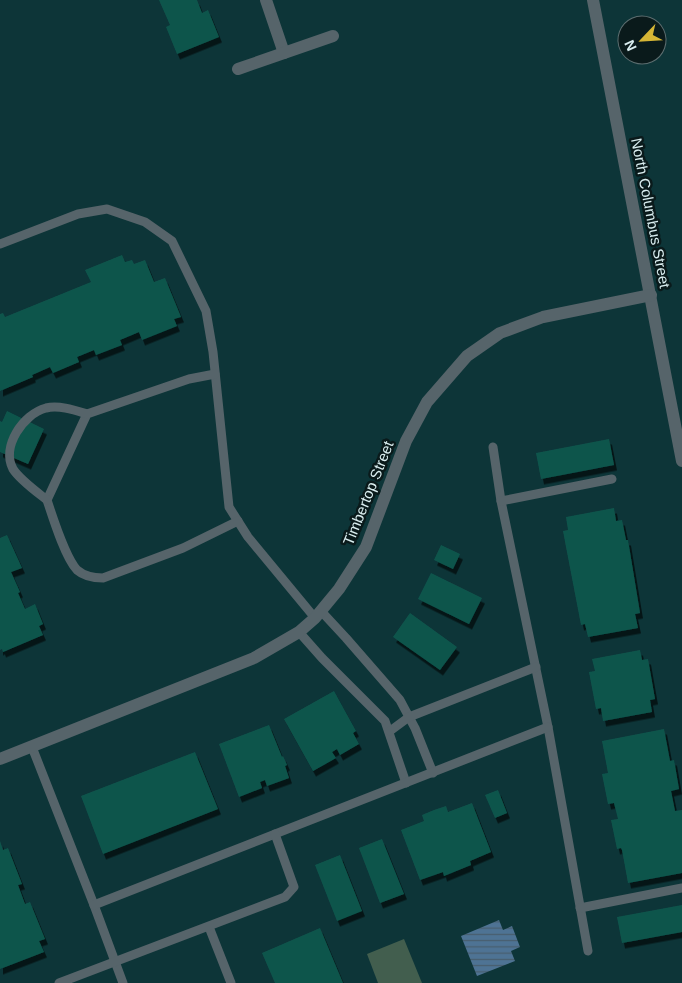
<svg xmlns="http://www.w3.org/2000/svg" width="682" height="983" viewBox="0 0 682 983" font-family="Arial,sans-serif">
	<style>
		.pitch { fill: #425e4e }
		.water { fill: url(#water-rules) }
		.building { fill: #10554c; filter: url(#shadow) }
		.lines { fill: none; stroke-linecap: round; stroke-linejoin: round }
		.lane { stroke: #56646a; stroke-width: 9 }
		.street { stroke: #56646a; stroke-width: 12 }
		.labels { text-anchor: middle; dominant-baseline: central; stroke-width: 5; stroke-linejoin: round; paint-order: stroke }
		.street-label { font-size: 15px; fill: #d9edef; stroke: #0a1a1b }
	</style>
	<defs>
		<pattern id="water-rules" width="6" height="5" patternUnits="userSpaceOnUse" patternTransform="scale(1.25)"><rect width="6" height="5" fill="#4e7394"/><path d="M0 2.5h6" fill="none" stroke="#485d6e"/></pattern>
		<filter id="shadow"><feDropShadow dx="3" dy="5.5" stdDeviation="0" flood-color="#0009"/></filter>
	</defs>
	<rect width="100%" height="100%" fill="#0d3538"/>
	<polygon class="pitch" points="404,939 422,983 378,983 367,954"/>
	<polygon class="water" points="499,920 503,930 512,926 520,947 511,951 515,961 477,976 461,936"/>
	<g class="building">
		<polygon points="159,0 197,0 202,13 208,10 219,37 177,54 166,27 170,25"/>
		<polygon points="122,255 125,262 132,260 134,264 145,260 154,282 165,278 181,317 174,319 177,326 142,340 139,332 120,340 122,345 96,355 94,350 77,357 79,362 53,373 50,367 32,375 33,377 0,391 0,314 3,313 5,317 91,282 85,270"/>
		<polygon points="7,411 44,429 28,464 0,452 0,421 2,422"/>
		<polygon points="609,439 614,465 541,479 536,453"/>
		<polygon points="614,508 616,521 622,520 626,540 628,540 640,613 635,614 638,628 588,637 585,624 581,625 566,547 563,531 568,530 566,517"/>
		<polygon points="7,535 22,568 11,572 20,592 18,593 25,609 35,604 43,624 39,626 43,635 3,652 2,649 0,650 0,538"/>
		<polygon points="441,545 460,554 453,569 434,560"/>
		<polygon points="431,573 482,598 469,624 418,599"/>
		<polygon points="410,613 457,647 440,670 393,637"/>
		<polygon points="640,650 642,660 648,659 655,699 650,700 652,712 603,721 601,708 596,709 589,672 595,671 592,659"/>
		<polygon points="334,691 356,731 353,733 359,744 340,755 337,749 332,752 336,758 313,771 284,719"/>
		<polygon points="269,725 282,757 283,756 287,765 285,766 289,778 267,786 265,780 260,782 262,788 239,797 219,744"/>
		<polygon points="664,729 670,761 674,760 679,789 671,791 675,811 682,810 682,873 628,883 622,850 621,848 617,849 611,820 618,819 614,803 608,804 602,774 608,773 602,741"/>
		<polygon points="195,752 218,809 103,854 81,796"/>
		<polygon points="498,790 507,813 495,818 485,795"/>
		<polygon points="472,803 491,852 470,861 471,865 444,876 443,872 420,880 401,830 424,821 422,815 434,810 446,806 448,812"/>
		<polygon points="382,839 404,894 380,903 359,848"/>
		<polygon points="0,841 3,850 8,848 22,884 18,885 25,904 30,902 45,939 39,941 44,952 0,969"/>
		<polygon points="340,855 362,911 337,921 315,865"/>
		<polygon points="682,905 682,932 622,943 617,917"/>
		<polygon points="320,928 343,983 275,983 262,953"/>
	</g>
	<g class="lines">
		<g class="lane">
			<polyline points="0,244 78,214 107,209 145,222 172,241 206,311 213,352 229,507 248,537 315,618"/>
			<path d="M215,374L189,379L87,414L47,500C53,518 65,557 77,570C85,577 94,578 103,578L183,548L238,521"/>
			<polyline points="493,447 501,501 548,727 588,951"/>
			<path d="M47,500C37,492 20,480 13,469C1,447 23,414 46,408C59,405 74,410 87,414"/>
			<polyline points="501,501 612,479"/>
			<polyline points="321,611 346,638 400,700 415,728 433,773"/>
			<polyline points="299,632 322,658 385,721 406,783"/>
			<polyline points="390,731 409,717 536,667"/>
			<polyline points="32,747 94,905 123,983"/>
			<polyline points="94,905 548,727"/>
			<polyline points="580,908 682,888"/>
			<polyline points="209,927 231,983"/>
			<polyline points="59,983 285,897 294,887 275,834"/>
		</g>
		<g class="street">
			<polyline points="266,0 284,53"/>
			<polyline points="593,0 682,461"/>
			<polyline points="238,69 333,36"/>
			<polyline points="0,759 254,658 299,632 315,618 339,589 366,547 406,441 427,402 467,356 500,333 543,317 651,295"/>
		</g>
	</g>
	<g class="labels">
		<g class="street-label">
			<text transform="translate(651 213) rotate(79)">North Columbus Street</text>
			<text transform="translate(368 493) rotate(-68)">Timbertop Street</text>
		</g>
	</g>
	<g transform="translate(642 40) rotate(245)"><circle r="24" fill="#0a1a1b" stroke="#5d6e70"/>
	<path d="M0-4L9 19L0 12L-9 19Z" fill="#d5b535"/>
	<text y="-8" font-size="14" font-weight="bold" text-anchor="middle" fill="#d9edef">N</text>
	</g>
</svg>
